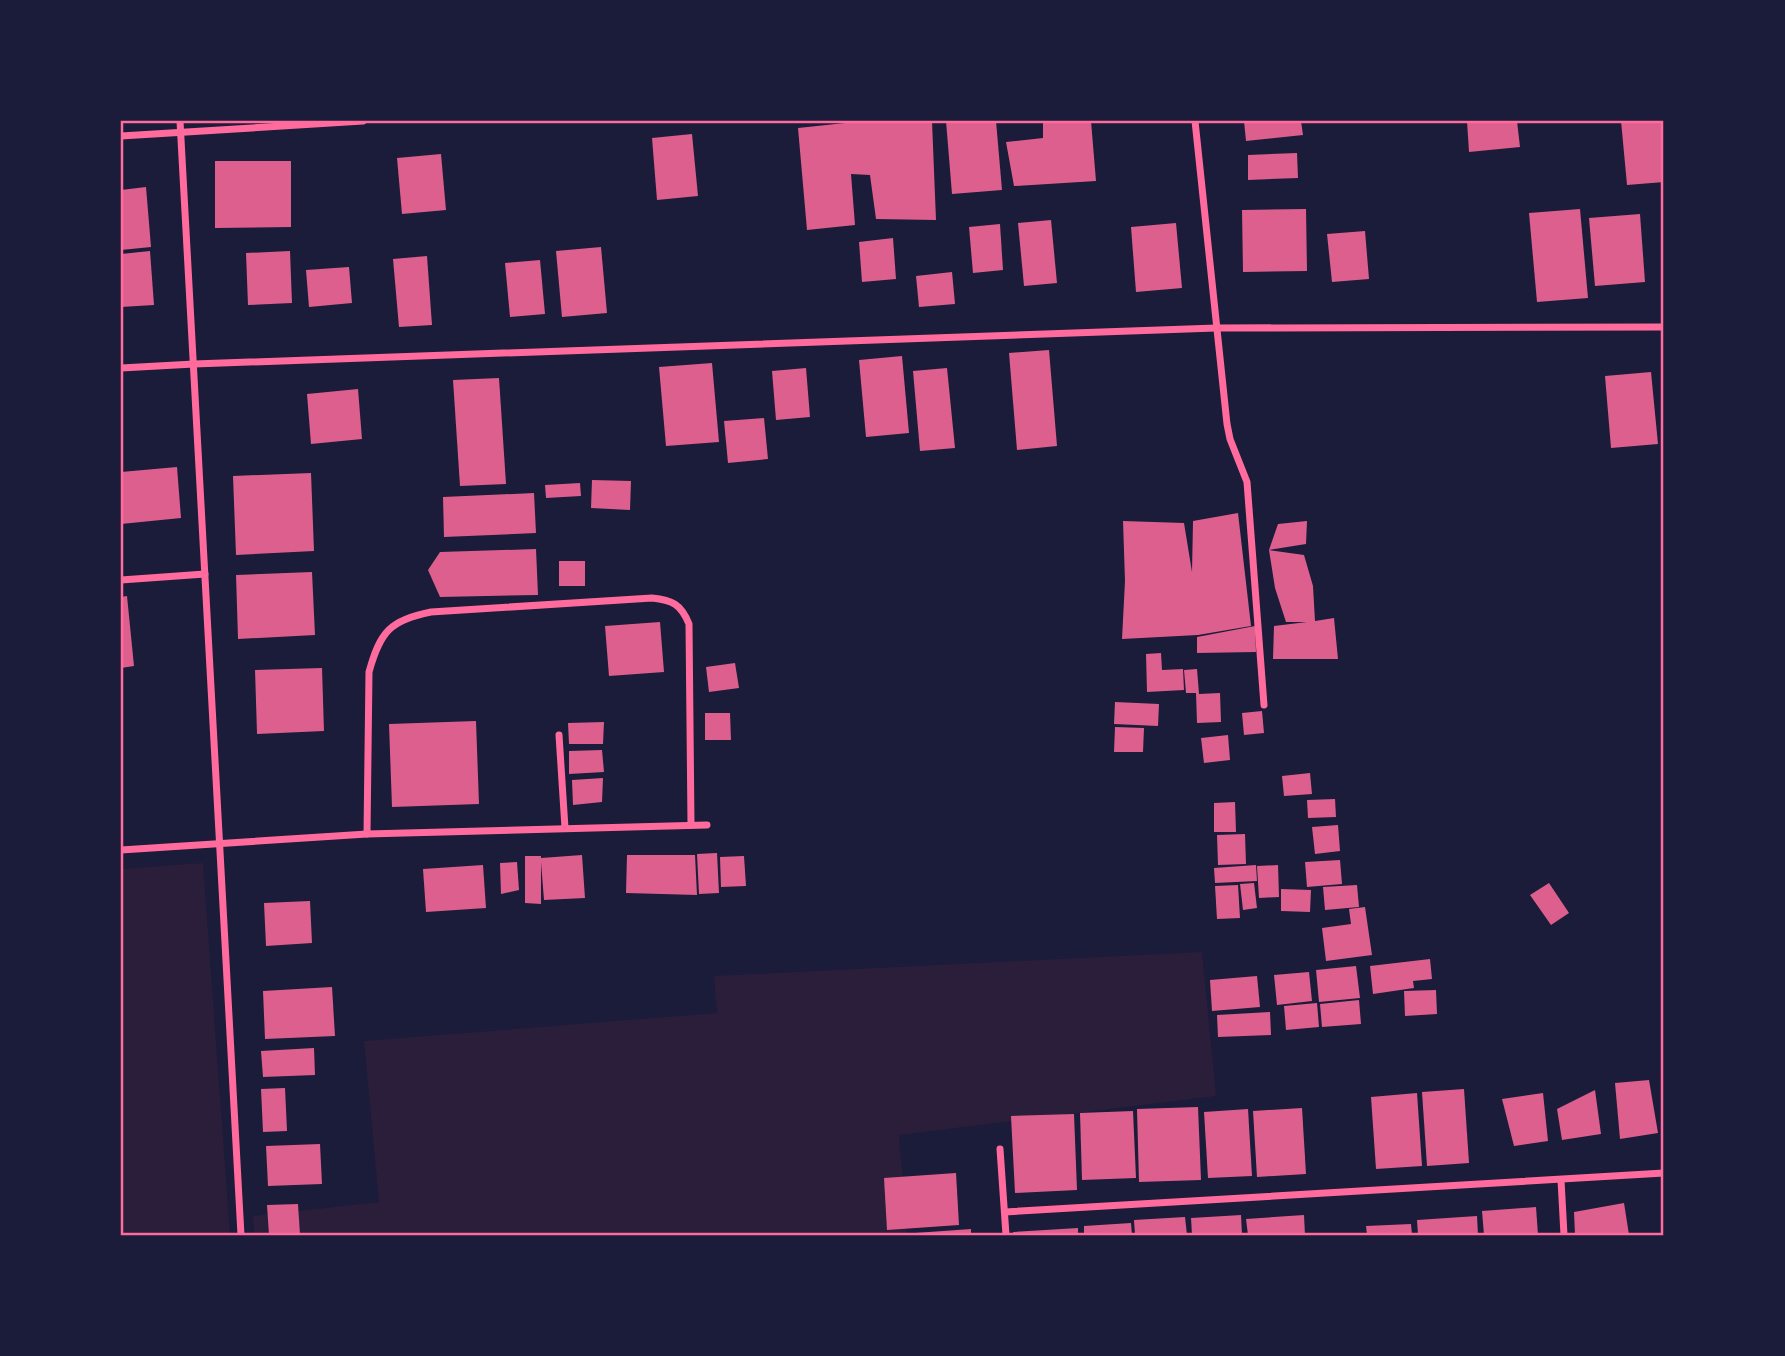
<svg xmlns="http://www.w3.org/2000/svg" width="1785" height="1356" viewBox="0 0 1785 1356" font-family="Karla,sans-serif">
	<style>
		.green { fill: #2a1e3b }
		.building { fill: #dd5f8e }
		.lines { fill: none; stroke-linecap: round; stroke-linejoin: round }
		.minor { stroke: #ff6b9d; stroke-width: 7 }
		.neatline { fill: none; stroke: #ff6b9d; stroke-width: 2.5 }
	</style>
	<rect width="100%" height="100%" fill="#1b1b3a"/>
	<g class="green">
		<polygon points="203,863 230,1235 121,1235 121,869"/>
		<polygon points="1202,952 1216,1096 899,1135 907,1235 254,1235 253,1216 379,1202 364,1041 717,1013 714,976"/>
	</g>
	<g class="building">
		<polygon points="864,121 932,121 936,220 876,219 870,175 851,174 855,225 807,230 798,128"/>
		<polygon points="946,121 996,121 1002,190 952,194"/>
		<polygon points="1043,121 1091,121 1096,181 1014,186 1006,142 1043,138"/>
		<polygon points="1244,121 1301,121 1303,135 1246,141"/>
		<polygon points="1467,121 1517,121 1520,147 1469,152"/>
		<polygon points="1621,121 1664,121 1664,182 1627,185"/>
		<polygon points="692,134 698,196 657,200 652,138"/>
		<polygon points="1297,153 1298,178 1248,180 1248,155"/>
		<polygon points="441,154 446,210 402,214 397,158"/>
		<polygon points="215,161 291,161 291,227 215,228"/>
		<polygon points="146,187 151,247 121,250 121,190"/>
		<polygon points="1306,209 1307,271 1243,272 1242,210"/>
		<polygon points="1580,209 1588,298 1537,302 1529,213"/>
		<polygon points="1640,214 1645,282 1595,286 1589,218"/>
		<polygon points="1051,220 1057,283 1024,286 1018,223"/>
		<polygon points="1176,223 1182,288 1136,292 1131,227"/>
		<polygon points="1000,224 1003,270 973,273 969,227"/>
		<polygon points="1365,231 1369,279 1332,282 1327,234"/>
		<polygon points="893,238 896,279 862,282 859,242"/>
		<polygon points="601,247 607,313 562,317 556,251"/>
		<polygon points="150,251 154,305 121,307 121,254"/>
		<polygon points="290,251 292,303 248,305 246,253"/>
		<polygon points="427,256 432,325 399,327 393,259"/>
		<polygon points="540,260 545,314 510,317 505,263"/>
		<polygon points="349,267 352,303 309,307 306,270"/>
		<polygon points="952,272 955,304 919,307 916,276"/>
		<polygon points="1049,350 1057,446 1017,450 1009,353"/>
		<polygon points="902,356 909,433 866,437 859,360"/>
		<polygon points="712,363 719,442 666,446 659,367"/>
		<polygon points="806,368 810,417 776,420 772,371"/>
		<polygon points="947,368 955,448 920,451 913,371"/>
		<polygon points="1651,372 1658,444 1611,448 1605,376"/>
		<polygon points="499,378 506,484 460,486 453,380"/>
		<polygon points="358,389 362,439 311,444 307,394"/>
		<polygon points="764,418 768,459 728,463 724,421"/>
		<polygon points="177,467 181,518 121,524 121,472"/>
		<polygon points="311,473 314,551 236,555 233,476"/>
		<polygon points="592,480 631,481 630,510 591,508"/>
		<polygon points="580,483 581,496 546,498 545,485"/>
		<polygon points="534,493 536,533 444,537 443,497"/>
		<polygon points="1238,513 1251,626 1198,635 1122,639 1125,581 1123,521 1184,523 1192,572 1193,521"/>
		<polygon points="1307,521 1306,544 1269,550 1304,555 1313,586 1315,621 1334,618 1338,659 1273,659 1274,626 1307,622 1286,622 1275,588 1269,550 1278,524"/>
		<polygon points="536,549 538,595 440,597 428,570 440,552"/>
		<rect x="559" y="561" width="26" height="25"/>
		<polygon points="312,572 315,635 238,639 236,575"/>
		<polygon points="127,596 134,666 121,668 121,597"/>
		<polygon points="660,622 664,672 609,676 605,626"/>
		<polygon points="1255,626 1256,652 1197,653 1197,637"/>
		<polygon points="1161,653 1162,670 1183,669 1184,690 1147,692 1146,654"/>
		<polygon points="735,663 739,688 709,692 706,667"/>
		<polygon points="322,668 324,731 257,734 255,670"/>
		<polygon points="1197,669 1199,694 1220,693 1221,722 1197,723 1196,693 1186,693 1184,670"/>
		<polygon points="1115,702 1159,704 1158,726 1114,724"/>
		<polygon points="1262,711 1264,733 1244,735 1242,713"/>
		<polygon points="705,713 730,713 731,740 705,740"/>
		<polygon points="476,721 479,804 392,807 389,724"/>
		<polygon points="604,722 603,744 569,744 568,723"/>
		<polygon points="1115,727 1144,728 1143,752 1114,752"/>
		<polygon points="1228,735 1230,760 1204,763 1201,738"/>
		<polygon points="602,750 604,772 569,774 569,751"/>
		<polygon points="1310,773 1312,794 1284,796 1282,776"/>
		<polygon points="603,778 602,802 573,805 572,780"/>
		<polygon points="1335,799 1336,817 1308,818 1307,800"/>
		<polygon points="1235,802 1236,832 1214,832 1214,803"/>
		<polygon points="1338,825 1340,851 1315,854 1312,827"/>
		<polygon points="1245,834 1246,864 1218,865 1217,835"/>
		<polygon points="717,853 719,893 699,894 697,854"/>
		<polygon points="582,855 585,898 544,900 541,862 541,904 525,903 525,856 541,856 541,858"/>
		<polygon points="627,855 695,855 697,895 626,893"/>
		<polygon points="744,856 746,886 721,887 720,857"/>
		<polygon points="1340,860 1342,884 1307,887 1305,862"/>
		<polygon points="517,862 519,890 501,894 500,863"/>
		<polygon points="483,865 486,908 426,912 423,869"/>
		<polygon points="1256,865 1257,881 1215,883 1214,868"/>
		<polygon points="1278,865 1279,897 1259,898 1257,866"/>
		<polygon points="1254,883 1257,908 1243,910 1240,884"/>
		<polygon points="1549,883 1569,913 1551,925 1530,895"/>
		<polygon points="1238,885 1240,918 1217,919 1215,886"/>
		<polygon points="1357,885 1359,907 1325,910 1323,887"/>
		<polygon points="1281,889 1311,890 1310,912 1281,911"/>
		<polygon points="310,901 312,943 266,946 264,903"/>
		<polygon points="1365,907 1372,955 1326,961 1322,928 1351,924 1349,909"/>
		<polygon points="1430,959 1432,979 1413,981 1414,988 1373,994 1370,966"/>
		<polygon points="1356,966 1360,998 1319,1002 1316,970"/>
		<polygon points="1309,972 1312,1001 1277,1005 1274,975"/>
		<polygon points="1257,976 1260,1007 1212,1011 1210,980"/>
		<polygon points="332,987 335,1036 265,1039 263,991"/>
		<polygon points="1436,990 1437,1014 1405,1016 1404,991"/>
		<polygon points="1359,1000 1361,1024 1322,1027 1320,1004"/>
		<polygon points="1317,1003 1319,1027 1286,1030 1284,1006"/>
		<polygon points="1270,1012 1271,1035 1218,1037 1217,1015"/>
		<polygon points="314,1048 315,1075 263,1077 261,1051"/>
		<polygon points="1649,1080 1658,1133 1620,1139 1615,1083"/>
		<polygon points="285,1088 287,1131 263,1132 261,1089"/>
		<polygon points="1464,1089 1469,1163 1427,1166 1422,1092"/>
		<polygon points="1595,1090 1601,1134 1562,1140 1557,1109"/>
		<polygon points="1417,1093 1422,1166 1376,1169 1371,1097"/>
		<polygon points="1543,1093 1548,1141 1514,1146 1502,1099"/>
		<polygon points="1198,1107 1201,1180 1139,1182 1137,1109"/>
		<polygon points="1302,1108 1306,1174 1257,1177 1253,1111"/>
		<polygon points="1248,1109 1252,1176 1208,1178 1204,1112"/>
		<polygon points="1133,1111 1136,1178 1082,1180 1080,1113"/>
		<polygon points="1074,1114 1077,1190 1015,1193 1011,1116"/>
		<polygon points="320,1144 322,1184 268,1186 266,1146"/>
		<polygon points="956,1173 959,1225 887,1230 884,1178"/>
		<polygon points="1624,1203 1629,1235 1575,1235 1574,1212"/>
		<polygon points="298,1204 300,1235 269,1235 267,1205"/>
		<polygon points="1536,1207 1538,1235 1484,1235 1482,1211"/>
		<polygon points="1241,1215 1242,1235 1192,1235 1191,1218"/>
		<polygon points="1304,1215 1305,1235 1248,1235 1246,1219"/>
		<polygon points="1477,1216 1478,1235 1418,1235 1417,1220"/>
		<polygon points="1185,1217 1187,1235 1135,1235 1134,1220"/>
		<polygon points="1131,1223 1132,1235 1084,1235 1084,1226"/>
		<polygon points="1411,1224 1412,1235 1367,1235 1366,1226"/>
		<polygon points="1078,1228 1078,1235 1014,1235 1013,1232"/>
		<polygon points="971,1229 971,1235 915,1235 915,1233"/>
	</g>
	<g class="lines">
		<g class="minor">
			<polyline points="180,121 241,1235"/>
			<polyline points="1195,121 1227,424 1230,439 1247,482 1264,705"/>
			<polyline points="121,136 363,121"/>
			<polyline points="121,368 194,364 1216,328 1664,327"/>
			<polyline points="121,580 205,574"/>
			<polyline points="559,735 565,828"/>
			<path d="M367,834L369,672C380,632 390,620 431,612L652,598C672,600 681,604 689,624L691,825"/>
			<polyline points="121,850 367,834 707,825"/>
			<polyline points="1000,1149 1006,1235"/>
			<polyline points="1561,1180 1564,1235"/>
			<polyline points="1005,1212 1664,1173"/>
		</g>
	</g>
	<rect width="1785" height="1356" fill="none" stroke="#1b1b3a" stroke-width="245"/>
	<rect x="122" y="122" width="1540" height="1112" class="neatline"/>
</svg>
